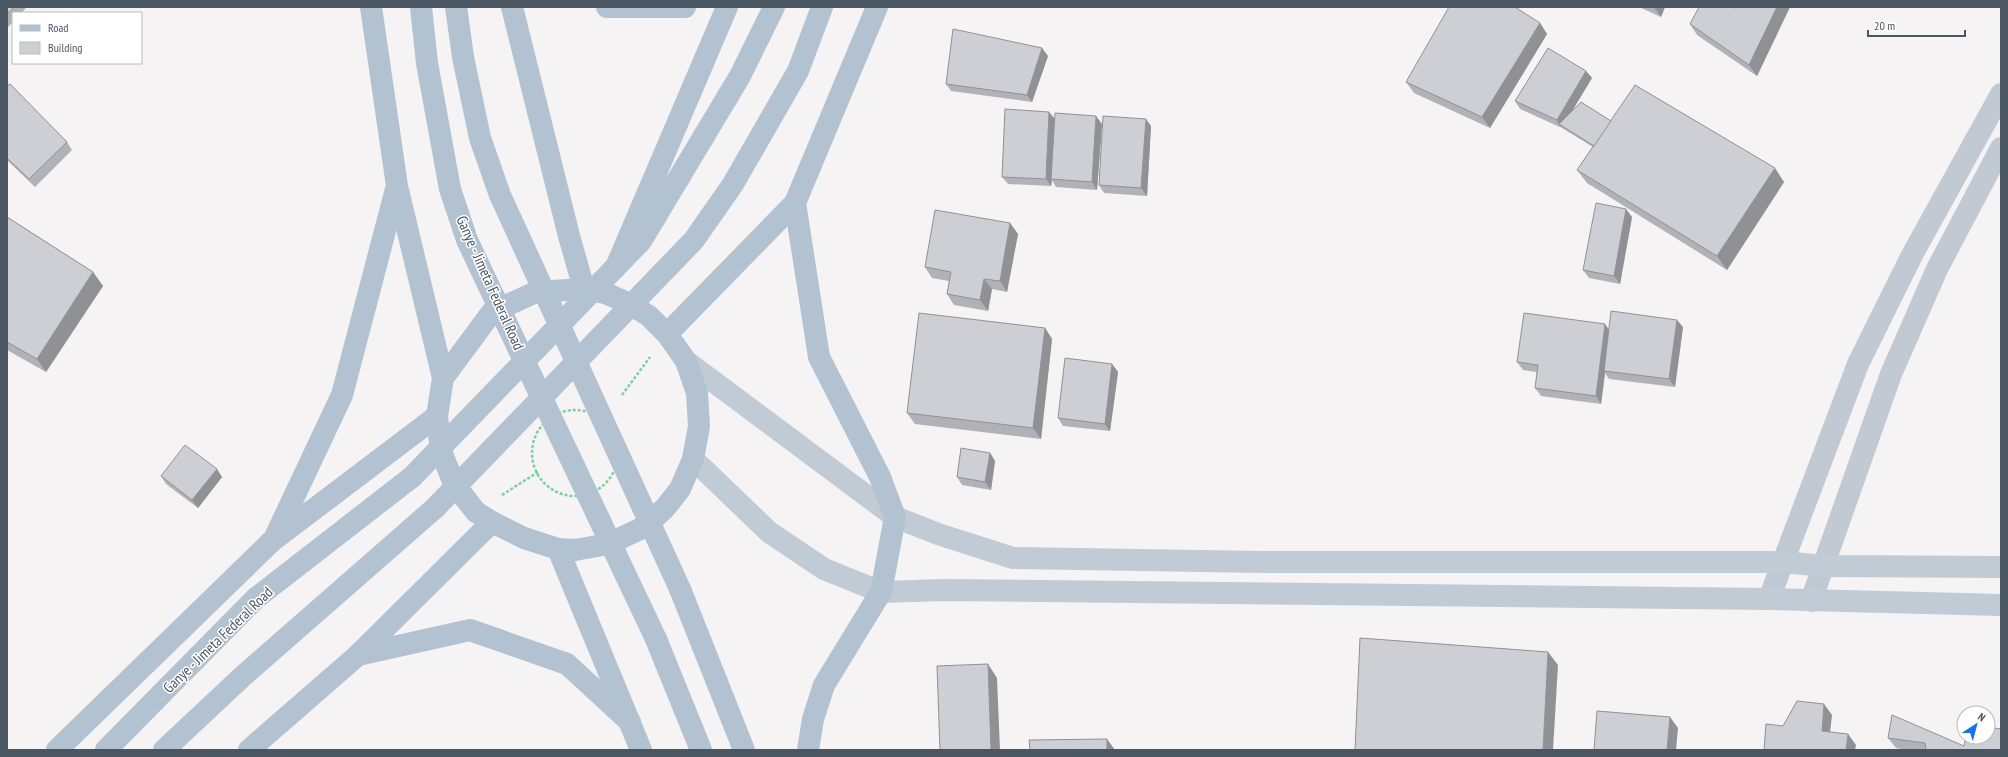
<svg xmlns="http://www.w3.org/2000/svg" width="2008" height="757" font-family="'PT Sans Narrow',sans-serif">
  <rect width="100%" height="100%" fill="#f5f3f3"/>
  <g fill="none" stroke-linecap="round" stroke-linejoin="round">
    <g stroke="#7ad0a6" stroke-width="2.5" stroke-dasharray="3 2" stroke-linecap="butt">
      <path d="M622,395L650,357"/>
      <circle cx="575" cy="453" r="43"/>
      <path d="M502,495L538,472"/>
    </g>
    <g stroke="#c1cad2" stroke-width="22">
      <path d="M1769,599L1858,364L1912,255L2001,94"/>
      <path d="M1811,601L1891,374L1937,269L2001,148"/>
    </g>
    <g stroke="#c1cbd6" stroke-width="22">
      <path d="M686,361L895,517L938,534L1013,558L1263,562H1782L1825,566L2001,567"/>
      <path d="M693,459L769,532L824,569L881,592L945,590L1769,599L2001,605"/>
    </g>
    <g stroke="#b3c2d1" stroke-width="22">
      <path d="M371,7L397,186L443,378L437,416L441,451L454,484L476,512L492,522L524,538L558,549L575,550L608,544L640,529L654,518L665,508L680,489L693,459L699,426L697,393L686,361L667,334L649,316L628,303L605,293L584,289L536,292L492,312L443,378"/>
      <path d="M512,7L569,236L584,289"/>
      <path d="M607,7H685"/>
      <path d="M795,203L819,357L880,477L895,517L881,592L824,685L813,719L808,750"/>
      <path d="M616,267L727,7"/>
      <path d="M667,334L795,203L877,7"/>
      <path d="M275,537L342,395L396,189"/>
      <path d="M558,549L641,750"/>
      <path d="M680,589L744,750"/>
      <path d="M656,639L701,750"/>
      <path d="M358,655L470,630L567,664L630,722"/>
      <path d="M57,750L272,541L437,416"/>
      <path d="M106,750L256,598L412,477"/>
      <path d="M164,750L243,676L435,508"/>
      <path d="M249,750L358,655L492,522"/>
    </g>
    <g stroke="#b3c2d1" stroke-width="22">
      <path d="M421,7L427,63L450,189L467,240L656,639"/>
      <path d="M456,7L463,57L480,138L500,195L680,589"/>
      <path d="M412,477L641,241L740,76L774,7"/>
      <path d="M435,508L694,240L733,184L798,71L822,7"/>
    </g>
  </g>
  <g fill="#b0b2b7">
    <path d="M7,7H27L21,13H13V22L7,28Z"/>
    <path d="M1639,7H1665L1661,17Z"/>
    <path d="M1736,7H1790L1757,76L1697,35L1690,24L1735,8Z"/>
    <path d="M1540,23L1547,34L1490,128L1414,93L1406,82Z"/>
    <path d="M1048,56L1032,102L951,91L946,84Z"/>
    <path d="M1586,71L1592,78L1572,111L1611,121L1784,182L1727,270L1587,183L1577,170L1593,147L1562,128L1520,109L1515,101Z"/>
    <path d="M7,86L67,142L72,150L35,187L7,160Z"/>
    <path d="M1055,119L1102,124L1097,190L1056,187L1052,180L1051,186L1008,184L1002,177Z"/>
    <path d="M1151,126L1147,196L1104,193L1099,185Z"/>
    <path d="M7,217L93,272L103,286L46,372L7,350Z"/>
    <path d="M1632,217L1620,284L1589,278L1583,270Z"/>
    <path d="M1010,223L1018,234L1007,292L992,289L988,311L954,305L947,294L949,281L932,278L925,267Z"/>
    <path d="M1683,327L1675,387L1609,379L1605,373L1601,404L1541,396L1535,388L1537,372L1523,370L1517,362L1609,330Z"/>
    <path d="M1045,328L1052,339L1041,439L915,424L907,413Z"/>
    <path d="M1112,364L1118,372L1110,431L1063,426L1058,418Z"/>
    <path d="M990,453L995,461L991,490L962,485L957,477Z"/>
    <path d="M161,476L222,477L198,508L166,484Z"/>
    <path d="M1888,738L1964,746L2001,750H1906L1896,748Z"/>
  </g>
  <g fill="#909195">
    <path d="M1654,7H1665L1661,17Z"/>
    <path d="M1777,7H1790L1757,76L1749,65Z"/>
    <path d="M1540,23L1547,34L1490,128L1482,117Z"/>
    <path d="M1042,48L1048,56L1032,102L1027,95Z"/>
    <path d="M1586,71L1592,78L1563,126L1559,124L1557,120Z"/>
    <path d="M1049,112L1055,119L1051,179L1052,180L1051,186L1046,179Z"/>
    <path d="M1096,116L1102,124L1097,190L1092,182Z"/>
    <path d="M1146,119L1151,126L1147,196L1141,188Z"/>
    <path d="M1775,168L1784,182L1727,270L1717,256Z"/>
    <path d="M1626,209L1632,217L1620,284L1614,276Z"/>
    <path d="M1010,223L1018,234L1007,292L1000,281Z"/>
    <path d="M93,272L103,286L46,372L37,359Z"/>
    <path d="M984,279L992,289L988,311L980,300Z"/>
    <path d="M1677,320L1683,327L1675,387L1669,379Z"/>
    <path d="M1605,324L1610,331L1604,371L1605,373L1601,404L1596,396Z"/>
    <path d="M1045,328L1052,339L1041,439L1033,428Z"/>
    <path d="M1112,364L1118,372L1110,431L1105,424Z"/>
    <path d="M990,453L995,461L991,490L985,482Z"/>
    <path d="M217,469L222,477L198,508L192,500Z"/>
    <path d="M1548,652L1558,665L1553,750H1543Z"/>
    <path d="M988,664L997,678L1000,750H991Z"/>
    <path d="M1824,704L1832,715L1829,742L1822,731Z"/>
    <path d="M1670,717L1678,728L1676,750H1667Z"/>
    <path d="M1848,734L1856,745L1855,750H1846Z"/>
    <path d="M1107,739L1115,750H1107Z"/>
  </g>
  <g fill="#cdcfd5" stroke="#909195">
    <path d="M7,7H14L7,14Z"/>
    <path d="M1449,7H1515L1540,23L1482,117L1406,82Z"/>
    <path d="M1699,7H1733L1735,8L1736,7H1777L1749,65L1690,24Z"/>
    <path d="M953,29L1042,48L1027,95L946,84Z"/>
    <path d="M1548,48L1586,71L1557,120L1515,101Z"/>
    <path d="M10,84L67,142L29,179L7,158V86Z"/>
    <path d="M1635,85L1775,168L1717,256L1577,170Z"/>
    <path d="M1581,102L1611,121L1594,146L1559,124Z"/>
    <path d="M1005,109L1049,112L1046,179L1002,177Z"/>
    <path d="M1055,113L1096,116L1092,182L1051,179Z"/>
    <path d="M1103,116L1146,119L1141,188L1099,185Z"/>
    <path d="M1596,203L1626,209L1614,276L1583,270Z"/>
    <path d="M935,210L1010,223L1000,281L984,279L980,300L947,294L951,272L925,267Z"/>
    <path d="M7,217L93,272L37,359L7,342Z"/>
    <path d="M1611,311L1677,320L1669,379L1604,371Z"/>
    <path d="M919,313L1045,328L1033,428L907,413Z"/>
    <path d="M1524,313L1605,324L1596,396L1535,388L1538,365L1517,362Z"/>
    <path d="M1065,358L1112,364L1105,424L1058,418Z"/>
    <path d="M185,445L217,469L192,500L161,476Z"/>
    <path d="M961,448L990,453L985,482L957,477Z"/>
    <path d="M1360,638L1548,652L1543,750H1355Z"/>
    <path d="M988,664L991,750H940L937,666Z"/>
    <path d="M1797,701L1824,704L1822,731L1848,734L1846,750H1764L1766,724L1783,726Z"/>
    <path d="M1597,711L1670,717L1667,750H1594Z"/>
    <path d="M1892,715L1964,746L1966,737H1988V727L2001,729V750H1926L1925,743L1888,738Z"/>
    <path d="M1107,739V750H1030L1029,740Z"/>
  </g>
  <g text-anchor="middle" stroke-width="3" stroke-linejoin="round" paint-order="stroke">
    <g font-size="15" fill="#4a5661" stroke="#fff">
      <text transform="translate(490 283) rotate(66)" y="5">Ganye - Jimeta Federal Road</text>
      <text transform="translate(218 640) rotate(-44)" y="5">Ganye - Jimeta Federal Road</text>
    </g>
  </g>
  <rect width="2008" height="757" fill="none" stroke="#4a5661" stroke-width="16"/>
  <rect x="12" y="12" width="130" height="52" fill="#ffffff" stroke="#b7bbc0"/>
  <rect x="20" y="25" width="20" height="6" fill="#b3c2d1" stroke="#b7bbc0"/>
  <text x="48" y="32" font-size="12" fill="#4a5661">Road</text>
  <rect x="20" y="42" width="20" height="12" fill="#cdcfd5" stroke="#b7bbc0"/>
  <text x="48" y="52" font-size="12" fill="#4a5661">Building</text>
  <g transform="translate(1976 725) rotate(36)"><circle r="19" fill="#ffffff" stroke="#b7bbc0"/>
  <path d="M0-3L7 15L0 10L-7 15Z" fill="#1a73e8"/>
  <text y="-6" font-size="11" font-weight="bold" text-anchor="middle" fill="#4a5661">N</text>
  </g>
  <path d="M1868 30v6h97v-6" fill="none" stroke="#4a5661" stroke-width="2"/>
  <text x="1874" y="30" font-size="12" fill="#4a5661" stroke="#ffffff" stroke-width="3" paint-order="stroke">20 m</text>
</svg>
